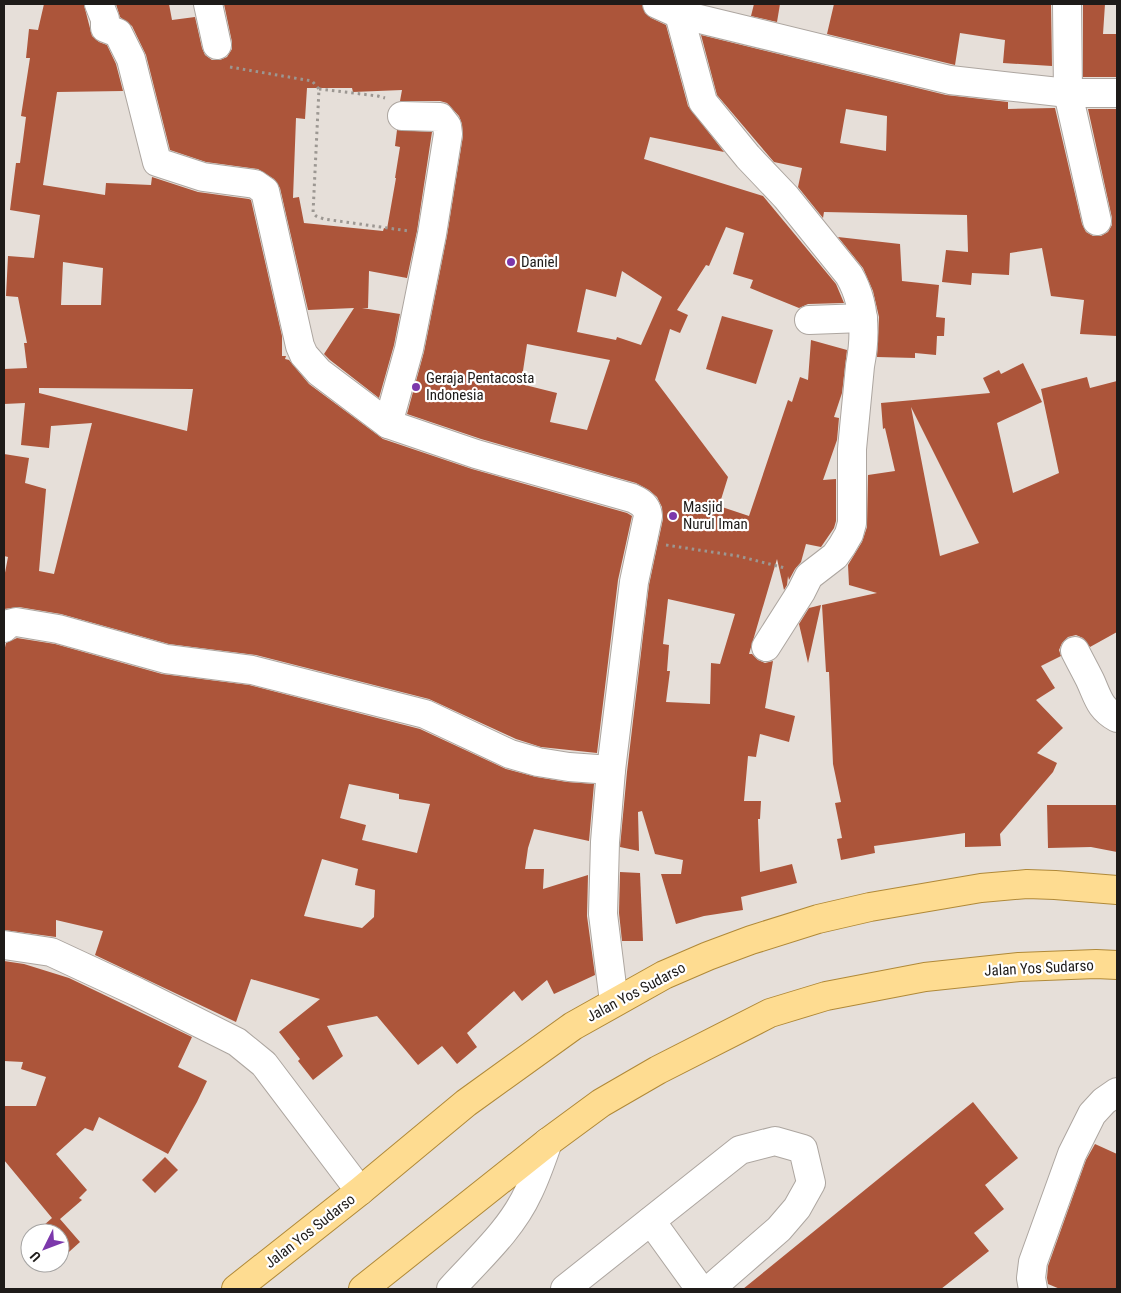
<svg xmlns="http://www.w3.org/2000/svg" width="1121" height="1293" font-family="'Roboto Condensed',sans-serif">
  <rect width="100%" height="100%" fill="#e6dfd9"/>
  <g fill="#ac553a" fill-rule="evenodd">
    <path d="M44,4L84,5L92,36L99,42L107,45L116,64L123,91L57,92L43,185L105,195L106,183L151,185L152,177L198,192L249,199L251,200L282,336V356H286L285,359L289,360L309,384L383,439L472,469L627,513L632,516L618,580L597,753L541,747L516,739L429,699L256,655L169,644L61,614L19,607L4,609V578L8,557L4,556V454L29,458L25,483L46,489L39,571L54,574L92,423L51,426L49,448L21,445L25,403L4,404V369L27,368L24,343H27L18,297L6,296L8,256L34,258L40,215L10,210L16,163H20L26,117L21,116L30,58H26L29,29L38,30ZM63,262L103,268L101,305H61ZM39,388L193,389L187,431L39,393Z"/>
    <path d="M116,4H169L172,20L195,17L202,48L205,55L212,60H220L227,57L232,49V42L224,4H642L645,13L651,18L666,25L688,106L724,152L650,137L644,159L763,196L836,284L844,303L808,304L799,308L750,288L753,280L733,274L744,233L726,227L709,266L706,265L677,310L688,315L680,333L670,329L655,380L728,477L719,506L749,516L788,400L792,402L800,377L808,380L811,340L847,350L842,393L834,417L839,418L837,440L823,480L836,479V521L834,528L821,547L806,544L801,562L795,569L789,580L788,576L787,585L784,590L777,559L749,654H752L758,660L765,663L773,661L765,708L795,716L789,742L760,734L756,757L748,756L744,801H761L760,819H758L760,872L792,864L797,883L741,897L743,910L704,916L676,924L661,874H681L683,860L655,854L642,811L638,812L639,851L620,847L627,772L649,585L663,519L662,507L657,497L649,490L636,483L481,439L407,414L424,352L447,236L463,136L462,124L459,116L447,103L440,101H400L402,90L353,92L352,88H307L305,119L296,118L293,198L299,197L304,223L383,231L384,228L387,229L396,178H395L400,147L395,146L397,130L432,132L417,231L407,278L369,271L368,308H362L400,314L394,345L379,398L330,360L324,354L354,308L308,310L280,188L274,179L258,169L206,162L170,150L146,55L132,26L120,17ZM622,271L662,297L641,345L617,337L616,340L577,332L586,289L616,297ZM527,344L610,360L587,430L550,422L557,393L521,384ZM668,599L735,614L720,664L711,663L710,704L666,702L670,671H667L669,645L663,644Z"/>
    <path d="M754,4H780L777,22L751,16Z"/>
    <path d="M834,4H1051L1052,66L1003,63L1005,40L960,33L955,65L827,34Z"/>
    <path d="M1083,4H1105L1103,34H1117V77H1083Z"/>
    <path d="M701,35L946,95L1008,102V109L1055,108L1082,224L1086,232L1093,236H1101L1108,232L1112,225V218L1088,109H1117V336L1080,334L1084,300L1051,296L1042,248L1010,253L1009,275L972,273L971,285L942,282L946,250L968,252L967,215L824,212L823,218L798,187L802,168L774,162L717,95ZM846,109L887,116L886,151L840,143Z"/>
    <path d="M838,237L900,244L902,281L939,285L936,317L945,318L944,336H937L936,355L915,353V358L877,357L879,317L873,291L863,268Z"/>
    <path d="M722,316L773,330L756,384L706,369Z"/>
    <path d="M1023,363L1042,402L997,423L1013,493L1059,473L1041,389L1087,377L1090,388L1117,381V632L1090,647L1083,638L1076,635L1068,637L1062,643L1059,650L1061,656L1041,666L1055,688L1036,700L1063,728L1037,753L1057,763L1053,772L1000,834L1001,846L965,847V833L874,846L875,853L841,860L837,839L842,838L835,803L841,802L833,764L829,672H826L822,605L877,593L849,585L848,565L862,542L867,527L868,475L895,471L885,428L883,429L881,403L990,393L983,378L999,370L1001,374ZM911,407L979,543L940,556Z"/>
    <path d="M821,605L808,663L799,624L809,608Z"/>
    <path d="M17,638L55,644L162,674L249,685L420,729L506,769L536,777L567,782L594,784L589,841L534,829L528,848L525,869H544L543,889L588,875L587,916L595,975L554,994L547,980L522,1001L514,991L467,1033L477,1047L457,1064L442,1046L418,1065L377,1016L327,1026L343,1056L313,1080L298,1061L300,1059L279,1032L320,999L251,979L236,1022L95,955L103,931L56,920V937L4,930V652L6,643ZM349,784L399,794V799L430,804L417,853L362,840L366,825L340,818ZM322,859L358,869L355,885L375,890L374,917L362,928L304,916Z"/>
    <path d="M1047,805H1117V852L1091,847L1048,848Z"/>
    <path d="M620,872L640,873L643,941H622L619,913Z"/>
    <path d="M4,961L24,964L69,978L192,1037L178,1067L207,1081L197,1102L168,1154L99,1117L93,1131L85,1128L56,1154L87,1190L79,1198L82,1200L60,1219L80,1242L60,1260V1233H35L52,1218L4,1160V1106H36L46,1077L21,1069L23,1062L4,1061Z"/>
    <path d="M973,1102L1018,1158L985,1185L1004,1209L974,1233L989,1251L941,1289H743Z"/>
    <path d="M1095,1144L1117,1154V1289H1060L1048,1284L1047,1278L1048,1266L1086,1160Z"/>
    <path d="M165,1157L178,1170L155,1193L142,1180Z"/>
  </g>
  <g fill="none" stroke-linecap="round" stroke-linejoin="round">
    <defs>
      <g id="minor">
        <path d="M99,4L105,19V28L118,33L131,59L157,162L203,177L255,184L265,191L300,346L304,355L319,372L388,424L476,454L632,498C641,502 647,506 648,516L634,582L611,770L605,842L603,914L614,1002"/>
        <path d="M208,4L217,45"/>
        <path d="M657,4L679,14L950,80L1068,93H1117"/>
        <path d="M1067,4L1068,93L1097,221"/>
        <path d="M679,14L703,102L748,157L786,197L849,275C865,302 866,335 860,366L852,449V523L849,534L842,546L835,556L809,576L801,592L766,647"/>
        <path d="M809,320L863,318"/>
        <path d="M388,424L409,349L432,234L448,134L447,126L440,117L402,116"/>
        <path d="M4,628L8,624L16,622L58,629L166,659L252,670L425,714L510,754L538,762L569,767L611,770"/>
        <path d="M1075,651C1080,661 1085,670 1090,680C1098,697 1099,708 1117,718"/>
        <path d="M4,945L51,952L137,992L237,1042L264,1064L360,1191"/>
        <path d="M651,1221L700,1289"/>
        <path d="M451,1289C478,1259 511,1230 528,1193C536,1177 542,1159 548,1142"/>
        <path d="M565,1289L740,1150L775,1141L803,1149L811,1183L797,1208L779,1229L710,1289"/>
        <path d="M1033,1289L1031,1278L1033,1262L1072,1154L1092,1114L1104,1101L1117,1092"/>
      </g>
      <g id="major">
        <path d="M236,1289L360,1191L466,1103L573,1026L664,975L708,956L751,940L818,919L870,907L981,888L1027,884L1055,885L1117,890"/>
        <path d="M363,1289L548,1142L601,1103L658,1070L770,1013L826,996L925,977L1019,967L1096,964L1117,965"/>
      </g>
    </defs>
    <use href="#minor" stroke="#ada6a0" stroke-width="30"/>
    <use href="#major" stroke="#b08938" stroke-width="30"/>
    <g stroke="#9c9792" stroke-width="3" stroke-dasharray="2.5 4" stroke-linecap="butt">
      <path d="M230,67L312,81L319,89L313,213L316,216L324,219L409,231"/>
      <path d="M319,89L378,96L385,98"/>
      <path d="M666,545L738,556L785,568"/>
    </g>
    <use href="#minor" stroke="#fff" stroke-width="28"/>
    <use href="#major" stroke="#fedc91" stroke-width="28"/>
  </g>
  <g fill="#7c38ab" stroke="#fff" stroke-width="2">
    <circle cx="511" cy="262" r="5"/>
    <circle cx="416" cy="387" r="5"/>
    <circle cx="673" cy="516" r="5"/>
  </g>
  <g text-anchor="middle" stroke-width="4.5" stroke-linejoin="round" paint-order="stroke">
    <g font-size="15" fill="#1e1b19" stroke="#fff" text-anchor="start">
      <text x="521" y="267">Daniel</text>
      <text x="426" y="383">Geraja Pentacosta<tspan x="426" dy="17">Indonesia</tspan></text>
      <text x="683" y="512">Masjid<tspan x="683" dy="17">Nurul Iman</tspan></text>
    </g>
    <g font-size="15" fill="#1e1b19" stroke="#fff">
      <text transform="translate(1039 968) rotate(-3)" y="5">Jalan Yos Sudarso</text>
      <text transform="translate(636 992) rotate(-28)" y="5">Jalan Yos Sudarso</text>
      <text transform="translate(310 1231) rotate(-38)" y="5">Jalan Yos Sudarso</text>
    </g>
  </g>
  <rect width="1121" height="1293" fill="none" stroke="#1e1b19" stroke-width="10"/>
  <g transform="translate(45 1248) rotate(228)"><circle r="24" fill="#ffffff" stroke="#a5a4a3"/>
  <path d="M0-4L9 19L0 12L-9 19Z" fill="#7c38ab"/>
  <text y="-8" font-size="14" font-weight="bold" text-anchor="middle" fill="#1e1b19">U</text>
  </g>
</svg>
